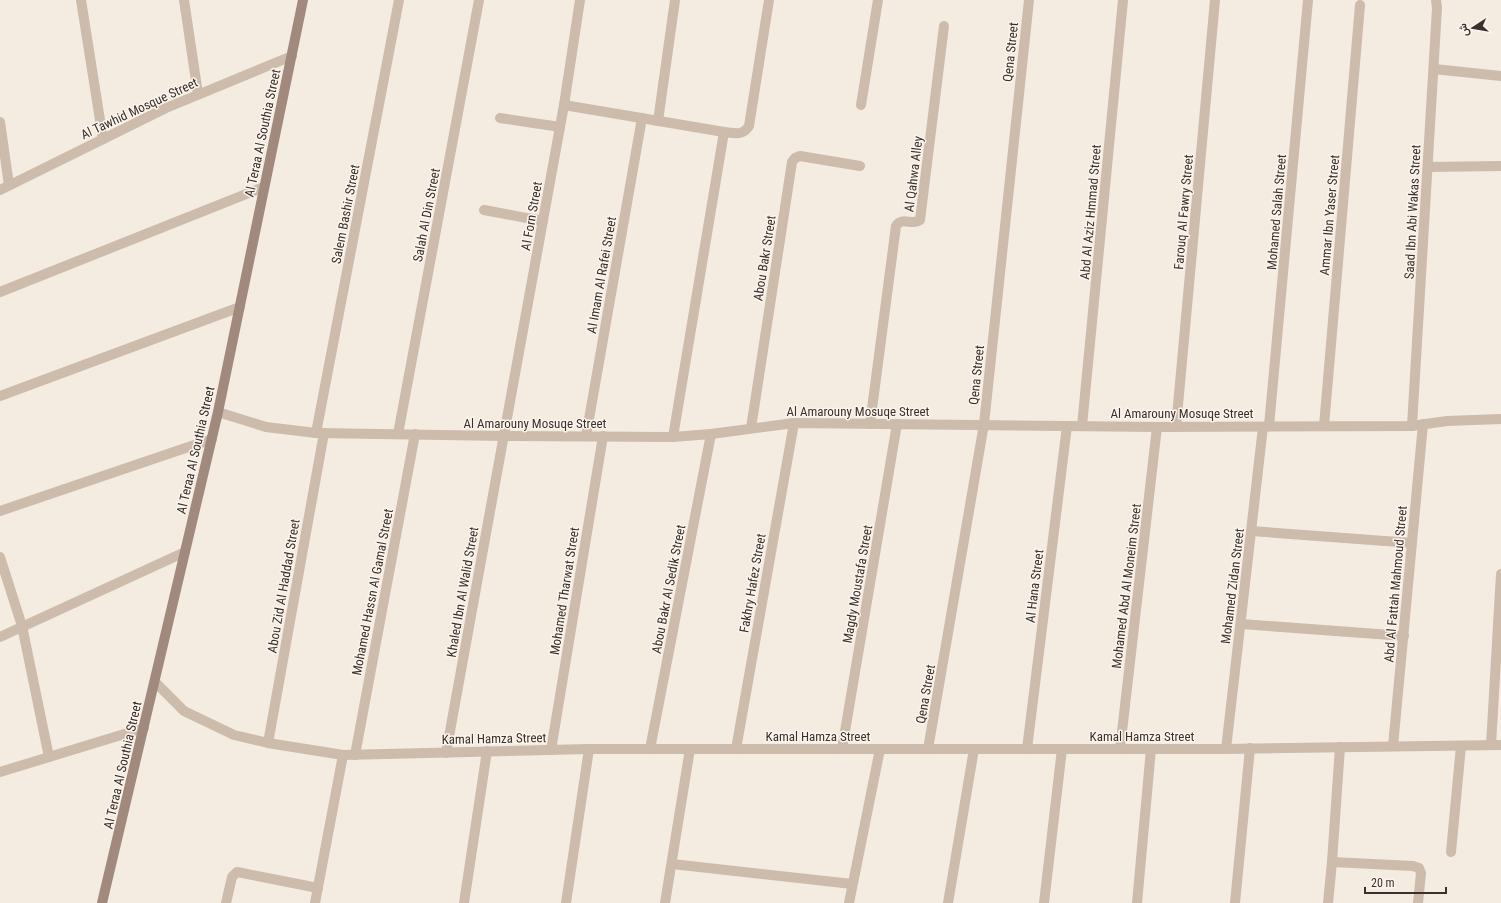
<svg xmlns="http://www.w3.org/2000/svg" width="1501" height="903" font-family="'Roboto Condensed',Vazirmatn,sans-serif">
  <rect width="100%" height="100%" fill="#f4ebe1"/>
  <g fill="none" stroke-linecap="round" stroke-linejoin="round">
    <g stroke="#cdbbac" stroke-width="10">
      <path d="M81,0L103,139"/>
      <path d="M184,0L198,94"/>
      <path d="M1434,69L1501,76"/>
      <path d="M564,105L724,132C734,133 743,136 749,126L769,0"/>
      <path d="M861,105L878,0"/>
      <path d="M500,118L560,127"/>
      <path d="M658,121L675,0"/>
      <path d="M0,122L9,185"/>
      <path d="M1428,167L1501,166"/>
      <path d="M0,190L166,108L292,56"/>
      <path d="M484,210L543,221"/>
      <path d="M0,292L264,187"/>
      <path d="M0,396L240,307"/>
      <path d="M218,412L266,427L316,433L504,436L673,437L711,434L794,423L1157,427L1412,426L1447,421L1501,419"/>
      <path d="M870,424L896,226C902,216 912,226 920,220L944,26"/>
      <path d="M1082,426L1123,0"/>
      <path d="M1269,426L1308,0"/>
      <path d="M1324,426L1360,5"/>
      <path d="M1412,426L1437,8L1436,0"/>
      <path d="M1176,427L1215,0"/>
      <path d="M751,428L792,162L795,158L800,156L860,166"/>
      <path d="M316,433L399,0"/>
      <path d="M398,434L479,0"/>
      <path d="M586,436L642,118"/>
      <path d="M673,437L724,132"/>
      <path d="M0,511L212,439"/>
      <path d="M1251,531L1412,543"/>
      <path d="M0,557L22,626L49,757"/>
      <path d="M1241,624L1404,636"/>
      <path d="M0,637L185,552"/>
      <path d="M155,682L184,711L234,735L268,743L343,755L589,749H1226L1501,745"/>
      <path d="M268,743L324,433"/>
      <path d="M1491,745L1501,574"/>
      <path d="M1393,746L1423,424"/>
      <path d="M650,749L711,434"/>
      <path d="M736,749L794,423"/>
      <path d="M842,749L897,424"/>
      <path d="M928,749L984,424L1029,0"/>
      <path d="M1027,749L1067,426"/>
      <path d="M1120,749L1157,427"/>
      <path d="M1226,749L1263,427"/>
      <path d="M551,750L603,436"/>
      <path d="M446,753L564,105L580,0"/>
      <path d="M355,755L415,434"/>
      <path d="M0,772L144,728"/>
      <path d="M1451,852L1461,746"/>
      <path d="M1332,862L1413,866L1419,868L1421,873L1418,903"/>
      <path d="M672,864L852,884"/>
      <path d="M226,903L232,877L237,872L318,888"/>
      <path d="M315,903L343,755"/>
      <path d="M464,903L487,751"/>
      <path d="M566,903L589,749"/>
      <path d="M665,903L690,749"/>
      <path d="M849,903L880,749"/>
      <path d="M948,903L974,749"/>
      <path d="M1044,903L1062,749"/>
      <path d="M1137,903L1151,749"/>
      <path d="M1235,903L1250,748"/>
      <path d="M1328,903L1332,862L1340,747"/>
    </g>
    <path stroke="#a18a7d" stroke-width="10" d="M102,903L218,412L303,0"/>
  </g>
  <g text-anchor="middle" stroke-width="3" stroke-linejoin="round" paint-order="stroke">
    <g font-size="13" fill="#3b302b" stroke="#fbf5ee">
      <text transform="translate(1010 52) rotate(-84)" y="5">Qena Street</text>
      <text transform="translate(139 108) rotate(-25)" y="5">Al Tawhid Mosque Street</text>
      <text transform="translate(262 133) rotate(-78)" y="5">Al Teraa Al Southia Street</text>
      <text transform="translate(913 174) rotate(-83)" y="5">Al Qahwa Alley</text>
      <text transform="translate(1090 212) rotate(-85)" y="5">Abd Al Aziz Hmmad Street</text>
      <text transform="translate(1183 212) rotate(-85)" y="5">Farouq Al Fawry Street</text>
      <text transform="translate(1276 212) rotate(-85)" y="5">Mohamed Salah Street</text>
      <text transform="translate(1412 212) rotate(-87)" y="5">Saad Ibn Abi Wakas Street</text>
      <text transform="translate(345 214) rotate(-79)" y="5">Salem Bashir Street</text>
      <text transform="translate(426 215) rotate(-79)" y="5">Salah Al Din Street</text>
      <text transform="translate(1329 215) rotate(-85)" y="5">Ammar Ibn Yaser Street</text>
      <text transform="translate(531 216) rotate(-80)" y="5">Al Forn Street</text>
      <text transform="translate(764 258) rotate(-81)" y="5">Abou Bakr Street</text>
      <text transform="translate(601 275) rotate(-80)" y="5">Al Imam Al Rafei Street</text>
      <text transform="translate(976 375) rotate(-84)" y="5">Qena Street</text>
      <text x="858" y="416">Al Amarouny Mosuqe Street</text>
      <text x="1182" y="418">Al Amarouny Mosuqe Street</text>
      <text x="535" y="428">Al Amarouny Mosuqe Street</text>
      <text transform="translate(195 450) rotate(-77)" y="5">Al Teraa Al Southia Street</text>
      <text transform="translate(752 583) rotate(-80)" y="5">Fakhry Hafez Street</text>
      <text transform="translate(857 584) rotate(-80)" y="5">Magdy Moustafa Street</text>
      <text transform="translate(1395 584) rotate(-85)" y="5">Abd Al Fattah Mahmoud Street</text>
      <text transform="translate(283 586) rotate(-80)" y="5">Abou Zid Al Haddad Street</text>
      <text transform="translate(1034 586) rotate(-83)" y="5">Al Hana Street</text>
      <text transform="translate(1126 586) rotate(-83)" y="5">Mohamed Abd Al Moneim Street</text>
      <text transform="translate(1232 586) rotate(-83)" y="5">Mohamed Zidan Street</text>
      <text transform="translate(668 589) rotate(-79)" y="5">Abou Bakr Al Sedik Street</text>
      <text transform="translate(564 591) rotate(-81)" y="5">Mohamed Tharwat Street</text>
      <text transform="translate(372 592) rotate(-79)" y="5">Mohamed Hassn Al Gamal Street</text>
      <text transform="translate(462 592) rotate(-80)" y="5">Khaled Ibn Al Walid Street</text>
      <text transform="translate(925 694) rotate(-80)" y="5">Qena Street</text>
      <text x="818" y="741">Kamal Hamza Street</text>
      <text x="1142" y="741">Kamal Hamza Street</text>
      <text transform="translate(494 738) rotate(-1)" y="5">Kamal Hamza Street</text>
      <text transform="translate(122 765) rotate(-77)" y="5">Al Teraa Al Southia Street</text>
    </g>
  </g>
  <g transform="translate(1473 28) rotate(258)" stroke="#fbf5ee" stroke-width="3" paint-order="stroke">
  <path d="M0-3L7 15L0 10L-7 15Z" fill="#3b302b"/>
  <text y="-6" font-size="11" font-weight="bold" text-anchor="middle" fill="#3b302b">ش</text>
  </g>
  <path d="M1365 887v6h81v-6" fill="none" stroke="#3b302b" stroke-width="2"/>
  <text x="1371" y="887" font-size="12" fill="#3b302b" stroke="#fbf5ee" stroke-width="3" paint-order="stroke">20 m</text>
</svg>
